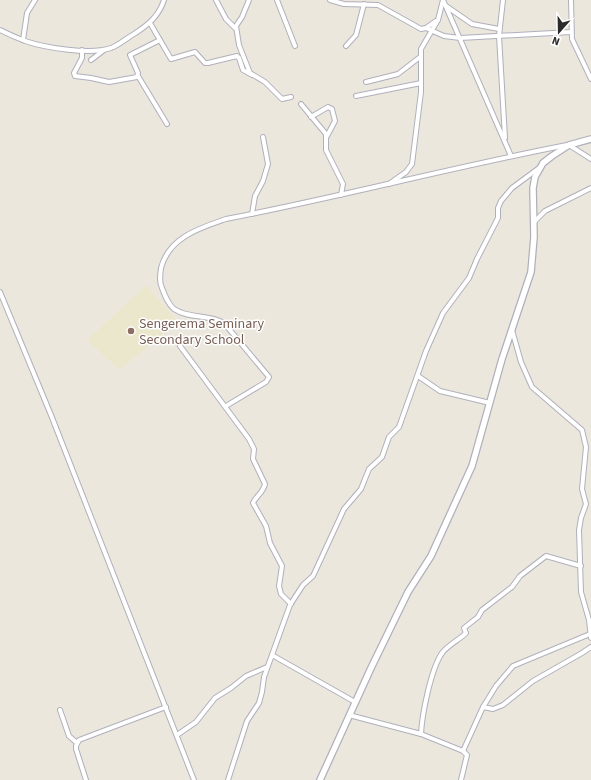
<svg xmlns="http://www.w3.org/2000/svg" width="591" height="780" font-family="'Source Sans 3',sans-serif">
  <rect width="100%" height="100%" fill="#ebe7dd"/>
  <path fill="#ebe7cd" d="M146,285L178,322L119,370L87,340Z"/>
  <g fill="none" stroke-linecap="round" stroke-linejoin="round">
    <defs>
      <g id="street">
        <path d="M216,0L226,19L235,28"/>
        <path d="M249,0L242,17L236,26L239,45L250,73L265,82L282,99L291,97"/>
        <path d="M277,0L295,46"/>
        <path d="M330,0L344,4L378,5L421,29L426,28L436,21"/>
        <path d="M443,0L511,156"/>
        <path d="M503,0L499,36L505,138"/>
        <path d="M571,0L572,39L591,79"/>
        <path d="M446,6L472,24L499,29"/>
        <path d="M150,23L171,59L195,52L205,63H208L237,56L239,58L243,70L252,75"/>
        <path d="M426,28L444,36L460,38L571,32"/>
        <path d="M0,30C8,34 17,38 25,41C46,48 90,55 111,48C119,45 127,38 134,34C148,25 159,16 164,0"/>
        <path d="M23,40L27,13L35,0"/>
        <path d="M346,46L356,35L364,4"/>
        <path d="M82,50V58L74,73L75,76L91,78L109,82L137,77L138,73L130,55L160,40"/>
        <path d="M91,60L104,50"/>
        <path d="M138,76L167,124"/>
        <path d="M366,82L398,74L420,57"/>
        <path d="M356,96L421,83"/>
        <path d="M301,104L326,134V150L343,184L341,195"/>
        <path d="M311,117L328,107L332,109L335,121L327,136"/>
        <path d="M569,145L591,159"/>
        <path d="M389,184L406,172L412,164L421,92V49L438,20L443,0"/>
        <path d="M252,214L255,196L263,181L268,164L263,137"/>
        <path d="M534,222L545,211L591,188"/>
        <path d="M0,292L51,415L194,780"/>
        <path d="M512,330L521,362L532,387L582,430L586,447L582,489L586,504L581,518L579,530L581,592L589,620L591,638"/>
        <path d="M180,346L249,439L254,449L253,459L265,484C263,493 256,496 253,503L266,526L270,543L282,566L279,586L281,594L291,604"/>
        <path d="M418,376L440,391L490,403"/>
        <path d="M226,406L266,382L269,377L224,323C209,314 189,319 174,309C168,304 165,296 162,288C159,282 160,275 161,268C169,237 200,228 226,219C340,197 453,167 567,145"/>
        <path d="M272,655L355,702"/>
        <path d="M483,707L493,709L503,705L533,681L582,653L591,647"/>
        <path d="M60,710L69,736L77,743"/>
        <path d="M349,715L421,734L463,751L467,755L461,780"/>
        <path d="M421,734C422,714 431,669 442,653C448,645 459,640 466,633L464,628L478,617L482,610L512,587L520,576L546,556L581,566"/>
        <path d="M177,735L196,722L215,698L231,688L246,676L267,667"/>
        <path d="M463,751L483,707L496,686L513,666L590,634"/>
        <path d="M86,780L76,749V746L79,740L166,707"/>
        <path d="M228,780L247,721L259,703L262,692L264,677L290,605L303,585L313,576L344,509L361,489L369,469L382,457L389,437L399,427L426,351L443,313L469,278L477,259L498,218V208L501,201L512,188L539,168"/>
      </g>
      <path id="secondary" d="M320,780L371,668L408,592L431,556L472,466L502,359L531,272L534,237L533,188L535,177L543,163L552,156L569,145L591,139"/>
    </defs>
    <use href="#street" stroke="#b0b0bd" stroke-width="6"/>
    <use href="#secondary" stroke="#b0b0bd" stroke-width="8"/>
    <use href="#street" stroke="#fff" stroke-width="4"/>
    <use href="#secondary" stroke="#fff" stroke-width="5.5"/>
  </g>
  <circle fill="#8d6e63" stroke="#fff" stroke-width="1.5" cx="131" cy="331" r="4"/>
  <g text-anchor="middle" stroke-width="3" stroke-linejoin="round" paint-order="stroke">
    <g font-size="14" fill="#785e54" stroke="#fff" text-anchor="start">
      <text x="139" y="328">Sengerema Seminary<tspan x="139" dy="16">Secondary School</tspan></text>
    </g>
  </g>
  <g transform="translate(559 32) rotate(200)" stroke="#ffffff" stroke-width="3" paint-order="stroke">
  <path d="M0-3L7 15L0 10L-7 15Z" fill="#2a2a2a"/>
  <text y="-6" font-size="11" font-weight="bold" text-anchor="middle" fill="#2a2a2a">N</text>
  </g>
</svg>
